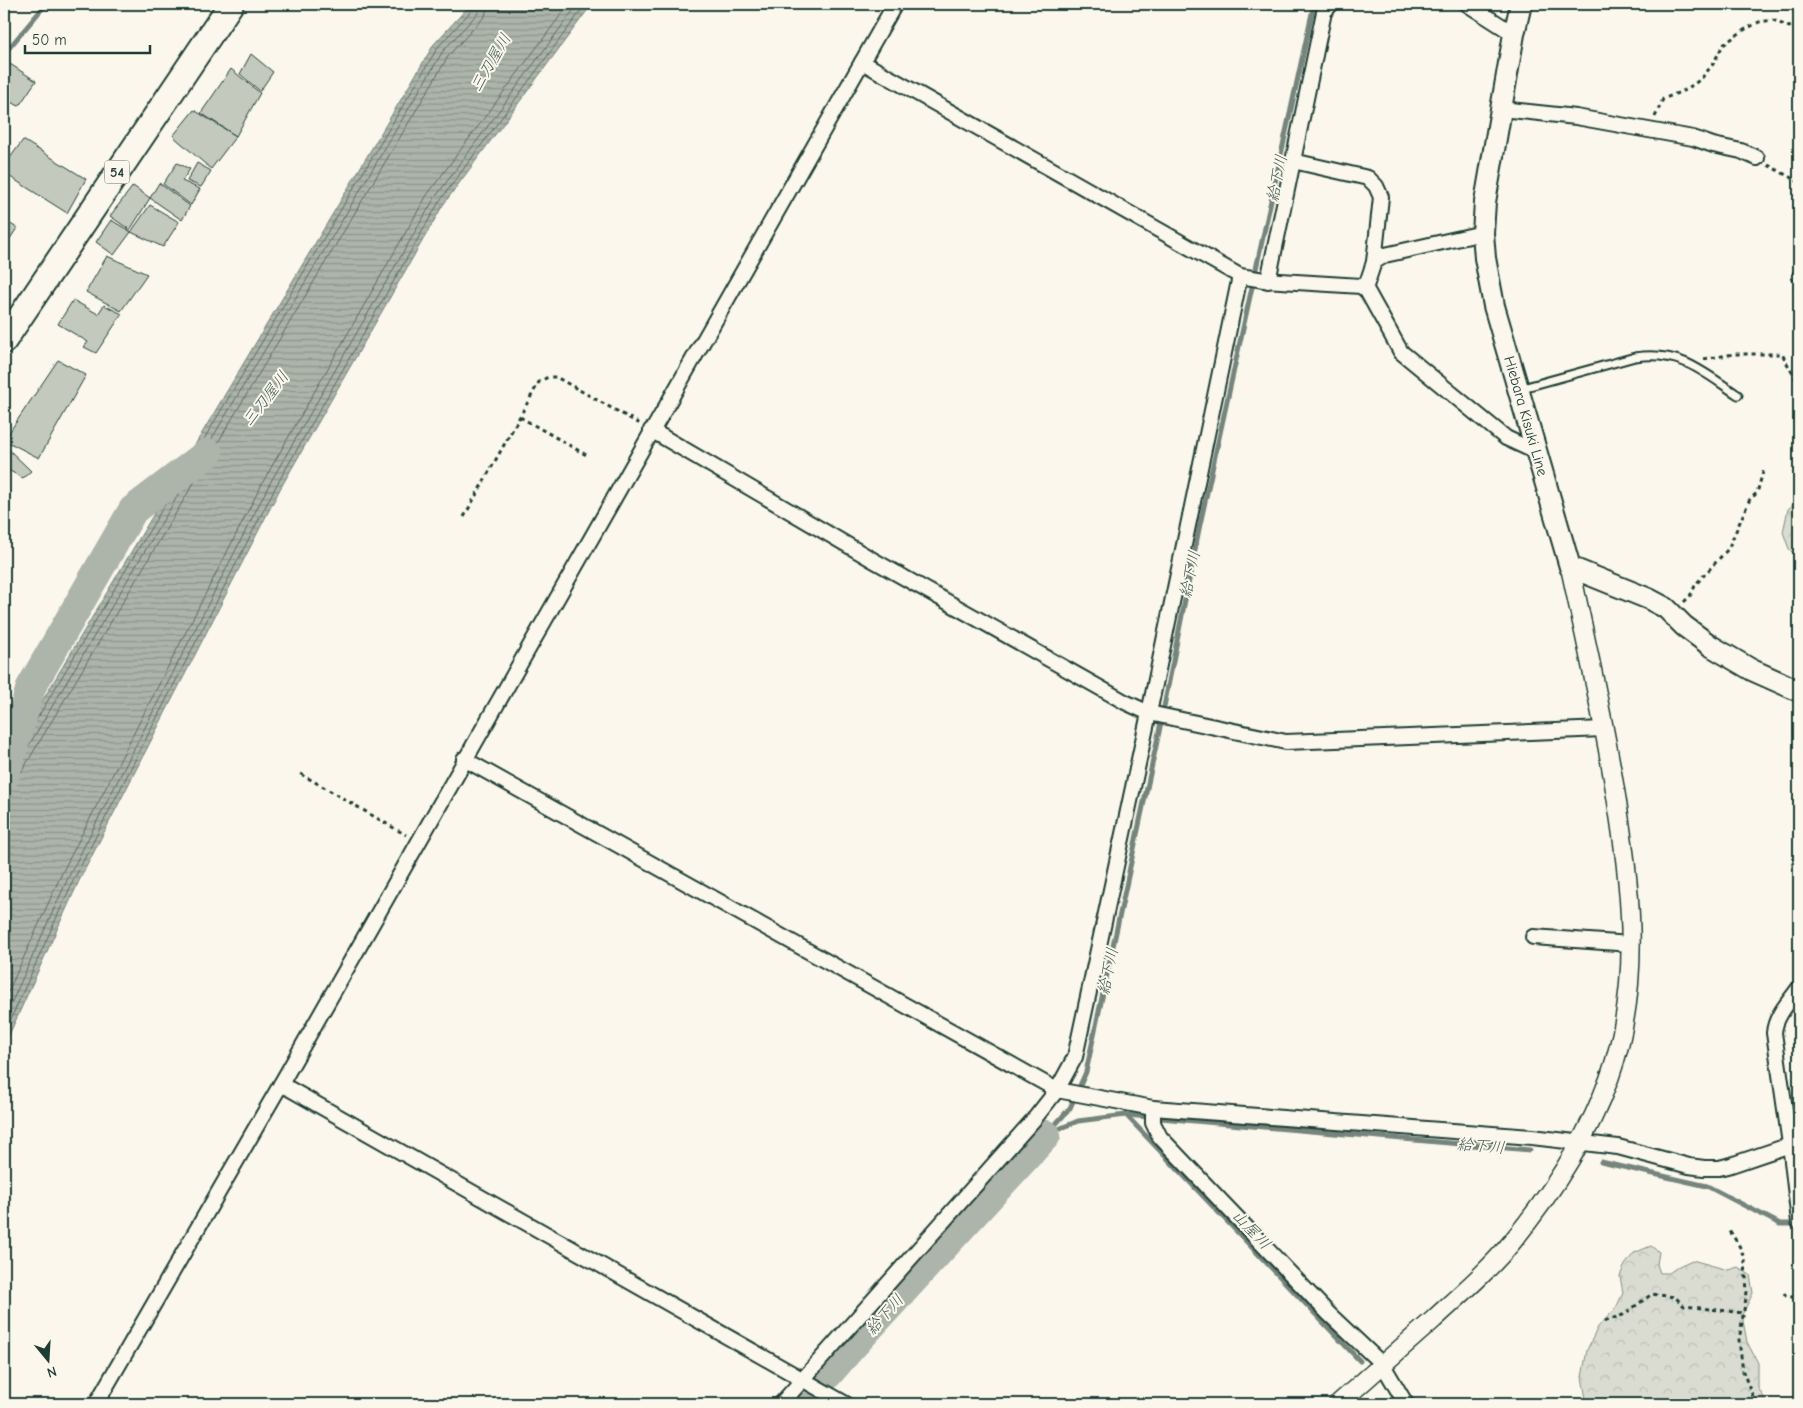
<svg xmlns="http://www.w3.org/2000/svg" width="1803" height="1408" font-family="'Comic Neue','Klee One',sans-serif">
  <defs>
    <pattern id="forest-crowns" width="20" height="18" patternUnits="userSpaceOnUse" patternTransform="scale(1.25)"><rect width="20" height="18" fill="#dbdcd1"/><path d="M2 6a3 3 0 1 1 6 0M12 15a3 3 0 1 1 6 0" fill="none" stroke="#bcbeb4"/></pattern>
    <pattern id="water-rules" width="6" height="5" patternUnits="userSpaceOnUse" patternTransform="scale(1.25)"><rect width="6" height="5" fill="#adb4aa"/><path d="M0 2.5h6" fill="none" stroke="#8c948b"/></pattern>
  </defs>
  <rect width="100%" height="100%" fill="#fbf7ec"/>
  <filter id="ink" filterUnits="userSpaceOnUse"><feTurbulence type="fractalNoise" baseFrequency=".02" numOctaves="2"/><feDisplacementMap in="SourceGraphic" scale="10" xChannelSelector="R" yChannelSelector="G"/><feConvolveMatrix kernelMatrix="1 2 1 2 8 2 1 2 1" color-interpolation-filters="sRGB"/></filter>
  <g filter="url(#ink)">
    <g fill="url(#forest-crowns)" stroke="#7d8c82">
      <path d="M1799,40V67L1794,63L1796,45Z"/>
      <path d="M1799,500V559L1789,549L1783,532L1788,509Z"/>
      <path d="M1651,1246L1659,1252L1657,1264L1660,1273H1669L1679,1266L1692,1260L1728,1270L1738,1267L1750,1275L1753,1293L1742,1315L1747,1342L1758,1363V1388L1768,1404H1587L1582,1377L1587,1350L1598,1327L1616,1308L1623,1293L1620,1276L1625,1265L1634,1253Z"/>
    </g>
    <path fill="url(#water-rules)" stroke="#74847b" d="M471,4H592L443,205L280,489L79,881L4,1046V765L434,44Z"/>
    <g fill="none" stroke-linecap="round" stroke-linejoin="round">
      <g stroke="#586d63" stroke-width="1">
        <path d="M4,767L10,764L438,47L473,9L474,4"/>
        <path d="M4,773L11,772L16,767L443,51L478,13L481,4"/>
        <path d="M4,781L15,778L22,771L449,55L485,16L488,4"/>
        <path d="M4,1001L62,873L264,480L427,195L569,4"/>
        <path d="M4,1019L69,876L270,483L434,199L578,4"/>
        <path d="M4,1034L74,879L276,486L439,202L586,4"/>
      </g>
      <g stroke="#74847b" stroke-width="5">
        <path d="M4,54L46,4"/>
        <path d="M1126,1115L1360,1361"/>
        <path d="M1049,1133L1078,1121L1126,1115L1530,1150"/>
        <path d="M1046,1135L1070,1108L1086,1072L1159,732L1199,529L1314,4"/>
        <path d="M1601,1162L1707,1186L1780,1224H1799"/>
        <path d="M809,1396L818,1404"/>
      </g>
      <g stroke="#adb4aa" stroke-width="30">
        <path d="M4,777L31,687L133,510L208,453"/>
        <path d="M802,1404L854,1344L1046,1135"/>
      </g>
    </g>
    <g fill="#c4c9be" stroke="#1f3d34">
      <path d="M251,54L273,72L260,91L240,74Z"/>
      <path d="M7,62L36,81L19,106L4,99V66Z"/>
      <path d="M231,69L260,93L236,136L201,113Z"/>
      <path d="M194,110L236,136L211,169L173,136Z"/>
      <path d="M23,140L86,179L67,213L4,173V166Z"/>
      <path d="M177,163L190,169L182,181L200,189L191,205L163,184Z"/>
      <path d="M197,163L211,171L201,187L187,181Z"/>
      <path d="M159,183L190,206L182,220L150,198Z"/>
      <path d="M133,186L150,198L130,230L110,216Z"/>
      <path d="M150,205L179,222L163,247L131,232Z"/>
      <path d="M4,220L17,228L4,248Z"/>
      <path d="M111,220L131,232L114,255L96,242Z"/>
      <path d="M107,256L147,274L121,311L86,292Z"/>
      <path d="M73,300L98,314L104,305L122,314L96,353L84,347L88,342L58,324Z"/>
      <path d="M58,360L86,375L39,458L4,440Z"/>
      <path d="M4,445L31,471L23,478L8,470L4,473Z"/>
    </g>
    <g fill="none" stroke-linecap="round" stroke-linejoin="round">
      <defs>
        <path id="service" d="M1519,389L1635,357C1681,350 1703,372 1738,395"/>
        <g id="minor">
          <path d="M1467,4L1514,34"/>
          <path d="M862,62L1240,276L1264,280L1361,286L1367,291L1401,352L1506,438L1536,452"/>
          <path d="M1501,109L1576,117L1693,138L1713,145L1741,151L1757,158"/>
          <path d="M1293,161L1368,178L1376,186L1381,197L1374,262"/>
          <path d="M1268,281L1324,12L1331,4"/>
          <path d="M1365,289L1374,262L1385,255L1483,233"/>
          <path d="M651,430L873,560L1125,702L1149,713L1286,742L1604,729"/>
          <path d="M464,759L1057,1090L1153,1108L1532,1137L1618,1147L1689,1166L1704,1168H1719L1731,1165L1799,1142"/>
          <path d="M1533,937L1631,944"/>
          <path d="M1799,988C1789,1002 1775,1016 1774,1033L1790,1144L1799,1222"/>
          <path d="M281,1084L846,1404"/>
          <path d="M1153,1108V1123L1160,1137L1329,1314L1383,1365L1406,1404"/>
          <path d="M96,1404L281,1084L895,4"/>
          <path d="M781,1404L1035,1118L1057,1090L1075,1057L1149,713L1240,276"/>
        </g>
        <path id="tertiary" d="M1338,1404C1370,1376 1402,1347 1434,1319C1461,1294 1489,1270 1512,1242C1552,1193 1587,1139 1609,1079C1644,982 1630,876 1613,778C1601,707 1585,637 1570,567"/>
        <path id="secondary" d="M1521,4L1514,34L1485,202L1483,233L1485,258L1494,306L1570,567L1649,599L1666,608L1684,626L1711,646L1752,670L1799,691"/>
        <path id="trunk" d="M4,341L231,4"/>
      </defs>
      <use href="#service" stroke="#1f3d34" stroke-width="11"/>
      <use href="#minor" stroke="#1f3d34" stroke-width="18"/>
      <use href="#tertiary" stroke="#1f3d34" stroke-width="21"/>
      <use href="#secondary" stroke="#1f3d34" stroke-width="24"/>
      <use href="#trunk" stroke="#1f3d34" stroke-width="28"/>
      <g stroke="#1f3d34" stroke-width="3" stroke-dasharray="4 4" stroke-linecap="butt">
        <path d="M1655,117L1663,99L1685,90L1701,79L1713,64L1723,45L1744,30L1759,22L1773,20L1789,27L1799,21"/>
        <path d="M1768,165L1799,182"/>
        <path d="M1799,264L1791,277L1799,297"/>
        <path d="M1704,359L1734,354H1782L1799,385"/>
        <path d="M520,417L588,456"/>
        <path d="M464,517L539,382L548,377H556L640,424"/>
        <path d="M1684,602L1690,596L1696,584L1728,549L1750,499L1757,493L1764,468"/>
        <path d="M301,774L406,835"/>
        <path d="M1730,1231L1741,1249L1745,1262L1747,1292L1739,1340L1743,1372L1754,1399L1760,1404"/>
        <path d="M1784,1293L1786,1296L1799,1298"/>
        <path d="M1605,1321L1623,1315L1652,1294L1675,1297L1684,1306L1744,1313"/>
      </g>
      <use href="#service" stroke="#fbf7ec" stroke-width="7"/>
      <use href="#minor" stroke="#fbf7ec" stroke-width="14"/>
      <use href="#tertiary" stroke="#fbf7ec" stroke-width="18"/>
      <use href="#secondary" stroke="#fbf7ec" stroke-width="20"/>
      <use href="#trunk" stroke="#fbf7ec" stroke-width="24"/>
    </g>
  </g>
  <g text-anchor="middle" stroke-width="4" stroke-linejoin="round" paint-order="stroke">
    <rect fill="#fbf7ec" stroke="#61756b" stroke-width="1" x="104.5" y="160.5" width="25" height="23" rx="4"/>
    <g font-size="14" font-weight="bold" fill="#1f3d34">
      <text x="117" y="177">54</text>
    </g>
    <g font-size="15" fill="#1f3d34" stroke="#fbf7ec">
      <text transform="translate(1526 416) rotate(74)" y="5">Hiebara Kisuki Line</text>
    </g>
    <g font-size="16" font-style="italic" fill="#425b52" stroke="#fbf7ec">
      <text transform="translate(490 62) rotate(-60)" y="6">三刀屋川</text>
      <text transform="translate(1276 178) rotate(-78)" y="6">給下川</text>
      <text transform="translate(265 398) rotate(-52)" y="6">三刀屋川</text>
      <text transform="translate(1189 574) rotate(-78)" y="6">給下川</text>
      <text transform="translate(1107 971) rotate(-78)" y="6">給下川</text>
      <text transform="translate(1481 1145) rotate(5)" y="6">給下川</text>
      <text transform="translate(1252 1229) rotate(46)" y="6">山屋川</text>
      <text transform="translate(884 1314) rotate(-48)" y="6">給下川</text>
    </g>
  </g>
  <rect width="1803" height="1408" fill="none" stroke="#fbf7ec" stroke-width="20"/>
  <rect x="10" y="10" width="1783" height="1388" fill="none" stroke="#1f3d34" stroke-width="2" filter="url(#ink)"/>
  <g transform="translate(48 1360) rotate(162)" stroke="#fbf7ec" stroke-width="4" paint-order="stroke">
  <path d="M0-4L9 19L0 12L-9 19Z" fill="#1f3d34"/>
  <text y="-8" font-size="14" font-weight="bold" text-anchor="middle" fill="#1f3d34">N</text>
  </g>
  <path d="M25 45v8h125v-8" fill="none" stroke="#1f3d34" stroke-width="2.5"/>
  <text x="32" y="45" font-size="15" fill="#1f3d34" stroke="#fbf7ec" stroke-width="4" paint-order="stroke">50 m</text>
</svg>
